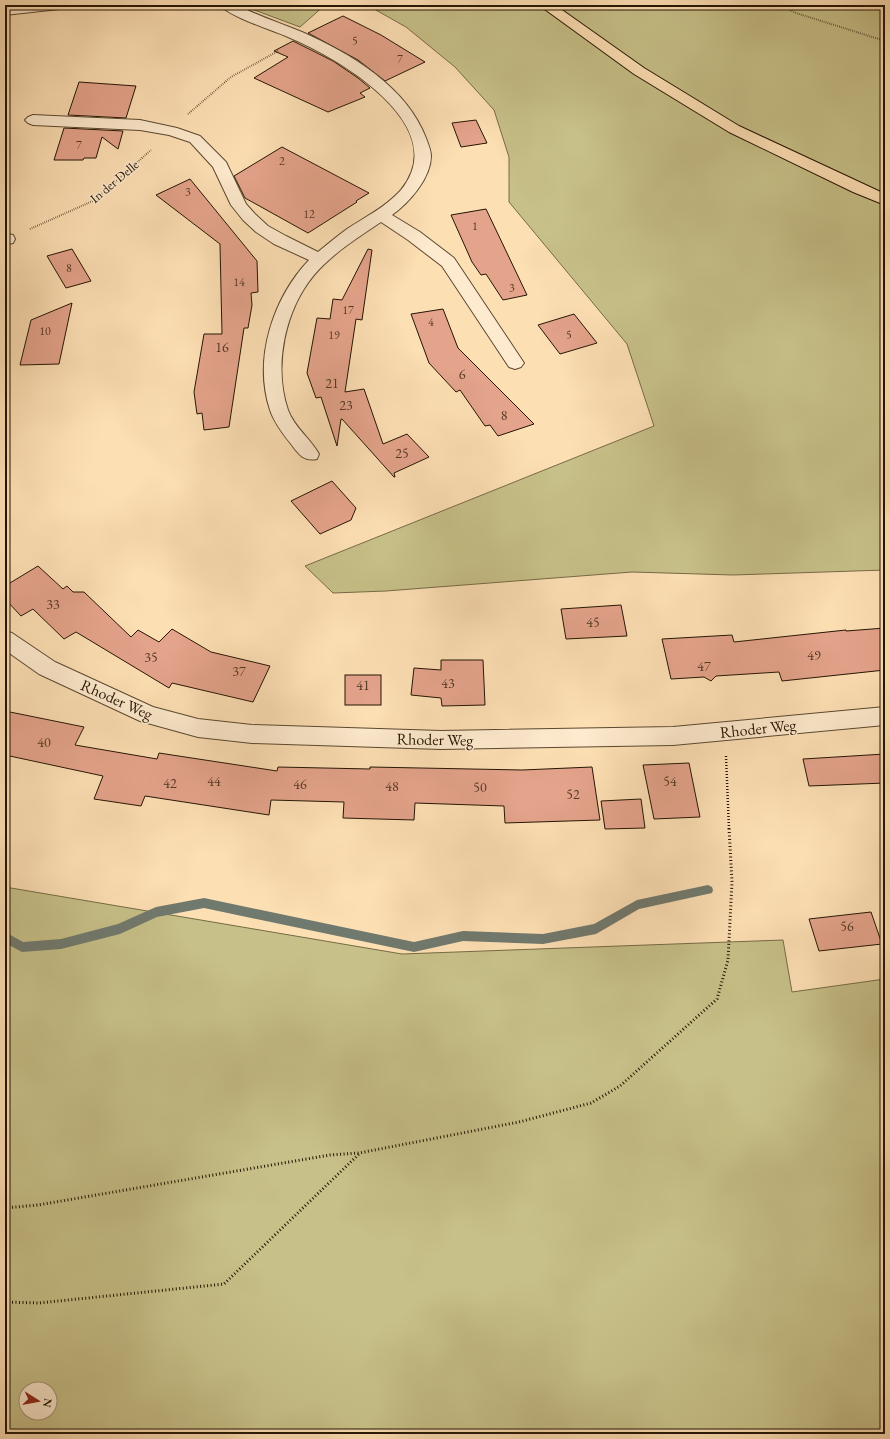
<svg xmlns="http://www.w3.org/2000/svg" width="890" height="1439" font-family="'EB Garamond',serif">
  <rect width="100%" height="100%" fill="#fddfb4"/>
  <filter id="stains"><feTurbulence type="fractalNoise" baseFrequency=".005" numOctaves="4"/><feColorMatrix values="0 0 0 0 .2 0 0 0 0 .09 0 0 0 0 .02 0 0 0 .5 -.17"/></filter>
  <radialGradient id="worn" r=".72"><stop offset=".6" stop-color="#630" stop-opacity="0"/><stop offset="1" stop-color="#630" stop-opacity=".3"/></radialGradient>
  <g fill="#c7c088" stroke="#766a46" fill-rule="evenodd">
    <path d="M252,5H325L300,27L249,8Z"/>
    <path d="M367,5H885V570L733,575L632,572L386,591L333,593L305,566L654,426L627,344L509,202V157L494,110L455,67L406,27Z"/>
    <path d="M5,887L402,954L783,940L792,992L885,979V1434H5ZM26,1389H50V1413H26Z"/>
  </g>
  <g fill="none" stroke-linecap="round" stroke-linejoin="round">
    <path fill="#70796e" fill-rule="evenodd" d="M708,885L712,887L713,890L712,893L639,909L596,934L543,944L463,941L414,952L204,908L157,917L120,934L61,949L22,952L5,943V932L23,942L61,939L118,924L156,907L204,898L414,942L463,931L543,934L594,924L637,900Z"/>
  </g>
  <g fill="#e4a38b" stroke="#251503">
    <path d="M343,16L381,35L425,62L385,81L358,60L308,33Z"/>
    <path d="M293,41L333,61L358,78L370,88L360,93L365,97L328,112L254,78L288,57L274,51Z"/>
    <path d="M79,82L136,86L126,118L68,115Z"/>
    <path d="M476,120L487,143L461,147L452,123Z"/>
    <path d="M64,128L123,131L118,149L102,137L96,158H84L83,160H54Z"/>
    <path d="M282,147L369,193L356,201L357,202L308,233L245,198L234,176Z"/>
    <path d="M190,179L257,261L258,292L251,293L252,305L248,328H244L229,427L204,430L202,413L197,414L194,392L204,334H222L220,244L156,195Z"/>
    <path d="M486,209L527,295L503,300L486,274L481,275L472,262L451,215Z"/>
    <path d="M72,249L91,281L66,288L47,256Z"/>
    <path d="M368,249L372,250L362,320L356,319L345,392L364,389L383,444L407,434L429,457L394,473L395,477H394L342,419H341L337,446L321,397L316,398L307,373L317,318L330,319L333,299L342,300Z"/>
    <path d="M72,303L59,364L20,365L31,320Z"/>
    <path d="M443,309L458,348L534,424L498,436L490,425L485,426L460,390L456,392L429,363L411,314Z"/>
    <path d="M574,314L597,343L560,354L538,325Z"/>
    <path d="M332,481L356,508L351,520L320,534L291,501Z"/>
    <path d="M38,566L63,589L67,586L73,592H84L131,637L138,630L159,642L172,629L211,652L270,666L253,702L172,683L169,688L76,632L64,639L33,609L21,616L5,599V586Z"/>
    <path d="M621,605L627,636L566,639L561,609Z"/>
    <path d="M885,628V670L782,681L779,672L716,676L711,681L704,677L671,679L662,639L732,635L734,642L846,630V631Z"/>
    <path d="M441,660H483L485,705L442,706L441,698L411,695L414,668L441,670Z"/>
    <rect x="345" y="675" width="36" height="30"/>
    <path d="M5,711L84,727L75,745L157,759L159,753L277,771L278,767L370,769V767L522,770L592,767L600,820L505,823L504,806L415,803L414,820L343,818L344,802L271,800L269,815L145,796L141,806L94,799L103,776L5,755Z"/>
    <path d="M885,754V783L809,786L803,759Z"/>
    <path d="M689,763L700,817L654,819L643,765Z"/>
    <path d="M641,799L645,828L605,829L601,801Z"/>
    <path d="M871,912L882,944L819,951L809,919Z"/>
  </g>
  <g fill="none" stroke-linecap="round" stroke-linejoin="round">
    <defs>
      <g id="street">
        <path d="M22,5H66L64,8L59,9L5,15V7Z"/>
        <path d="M220,5H237C258,16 280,23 302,32C351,54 406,86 426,138C428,144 431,150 431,156C431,178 409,203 392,215L420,232L454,258L524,363L521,367L515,369L509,367L442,266L408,240L381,222C357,238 333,253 314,275C285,310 273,366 288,410C294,427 310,438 319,454L317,459C303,462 298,453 291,444C283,434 274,422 270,410C253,359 273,298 309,260L274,244L256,232L243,220L231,205L213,167L190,142L169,135L140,130L33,125L28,123L25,120L28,117L33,115L140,120L177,128L200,136L226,162L246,204L255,214L268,226L286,236L318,252C328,244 337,236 347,229C365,217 386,207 401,190C454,125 337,57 288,37C274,31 228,16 220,5Z"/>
        <path d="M7,234L13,235L15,239L13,243L5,245V235Z"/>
        <path d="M5,631L12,633L55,662L153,707L198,719L252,725L441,731L673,727L885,707V725L673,745L441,749L252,743L198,737L140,721L39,674L5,650Z"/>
      </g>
      <path id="primary" d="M539,5H555L644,68L739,126L885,194V205L853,192L729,132L634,74Z"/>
    </defs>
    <use href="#street" stroke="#5b482f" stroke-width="2"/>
    <use href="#primary" stroke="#251503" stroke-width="2"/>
    <g stroke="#251503" stroke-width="2" stroke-dasharray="0.5 1.5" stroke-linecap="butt">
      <path d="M779,5L796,13L885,41"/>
      <path d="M188,114L231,77L278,51"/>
      <path d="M30,229L95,200L151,150"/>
    </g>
    <path stroke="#251503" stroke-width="2.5" stroke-dasharray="1 2" stroke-linecap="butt" d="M726,756L729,829"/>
    <g stroke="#251503" stroke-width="3" stroke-dasharray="1 2.5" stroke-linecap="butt">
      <path d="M5,1208L38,1205L330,1155L359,1153L519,1122L591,1103L620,1086L717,999L728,960L732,882L729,828"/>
      <path d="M5,1302L39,1303L224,1284L359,1154"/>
    </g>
    <use href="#street" fill="#feeace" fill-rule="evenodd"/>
    <use href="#primary" fill="#fddfb4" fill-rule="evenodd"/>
  </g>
  <g text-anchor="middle" stroke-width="3" stroke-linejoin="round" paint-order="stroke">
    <g font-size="12" fill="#553825">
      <text x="355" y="44">5</text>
      <text x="400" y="63">7</text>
      <text x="79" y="149">7</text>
      <text x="282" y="165">2</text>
      <text x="188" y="196">3</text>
      <text x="309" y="218">12</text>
      <text x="475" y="230">1</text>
      <text x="69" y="272">8</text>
      <text x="239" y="286">14</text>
      <text x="512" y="292">3</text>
      <text x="348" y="314">17</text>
      <text x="431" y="326">4</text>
      <text x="45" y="335">10</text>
      <text x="569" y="338">5</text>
      <text x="334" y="339">19</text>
    </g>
    <g font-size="13" fill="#251503" stroke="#feeace">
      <text transform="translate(114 181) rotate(-40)" y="5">In der Delle</text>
    </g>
    <g font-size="14" fill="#553825">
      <text x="222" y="352">16</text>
      <text x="462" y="379">6</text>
      <text x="332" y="388">21</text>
      <text x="346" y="410">23</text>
      <text x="504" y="420">8</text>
      <text x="402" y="458">25</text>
      <text x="53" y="609">33</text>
      <text x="593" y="627">45</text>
      <text x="814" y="660">49</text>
      <text x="151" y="662">35</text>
      <text x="704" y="671">47</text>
      <text x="239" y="676">37</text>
      <text x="448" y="688">43</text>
      <text x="363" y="690">41</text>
      <text x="44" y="747">40</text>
      <text x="214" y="786">44</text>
      <text x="670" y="786">54</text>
      <text x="170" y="788">42</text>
      <text x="300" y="789">46</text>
      <text x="392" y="791">48</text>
      <text x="480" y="792">50</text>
      <text x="573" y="799">52</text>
      <text x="847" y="931">56</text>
    </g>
    <g font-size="16" fill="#251503" stroke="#feeace">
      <text transform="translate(117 699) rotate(24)" y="6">Rhoder Weg</text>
      <text transform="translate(758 728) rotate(-6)" y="6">Rhoder Weg</text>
      <text transform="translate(435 739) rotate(1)" y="6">Rhoder Weg</text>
    </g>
  </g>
  <rect width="890" height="1439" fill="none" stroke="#fddfb4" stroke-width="20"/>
  <rect x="6" y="6" width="878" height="1427" fill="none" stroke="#251503" stroke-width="2"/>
  <rect x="10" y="10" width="870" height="1419" fill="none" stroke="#251503"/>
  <g transform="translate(38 1401) rotate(101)"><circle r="19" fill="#feeace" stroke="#a7957d"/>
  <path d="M0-3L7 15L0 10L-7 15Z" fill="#8f2418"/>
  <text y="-6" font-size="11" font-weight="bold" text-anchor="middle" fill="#251503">N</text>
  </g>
  <rect width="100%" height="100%" filter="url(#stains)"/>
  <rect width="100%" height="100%" fill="url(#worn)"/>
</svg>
